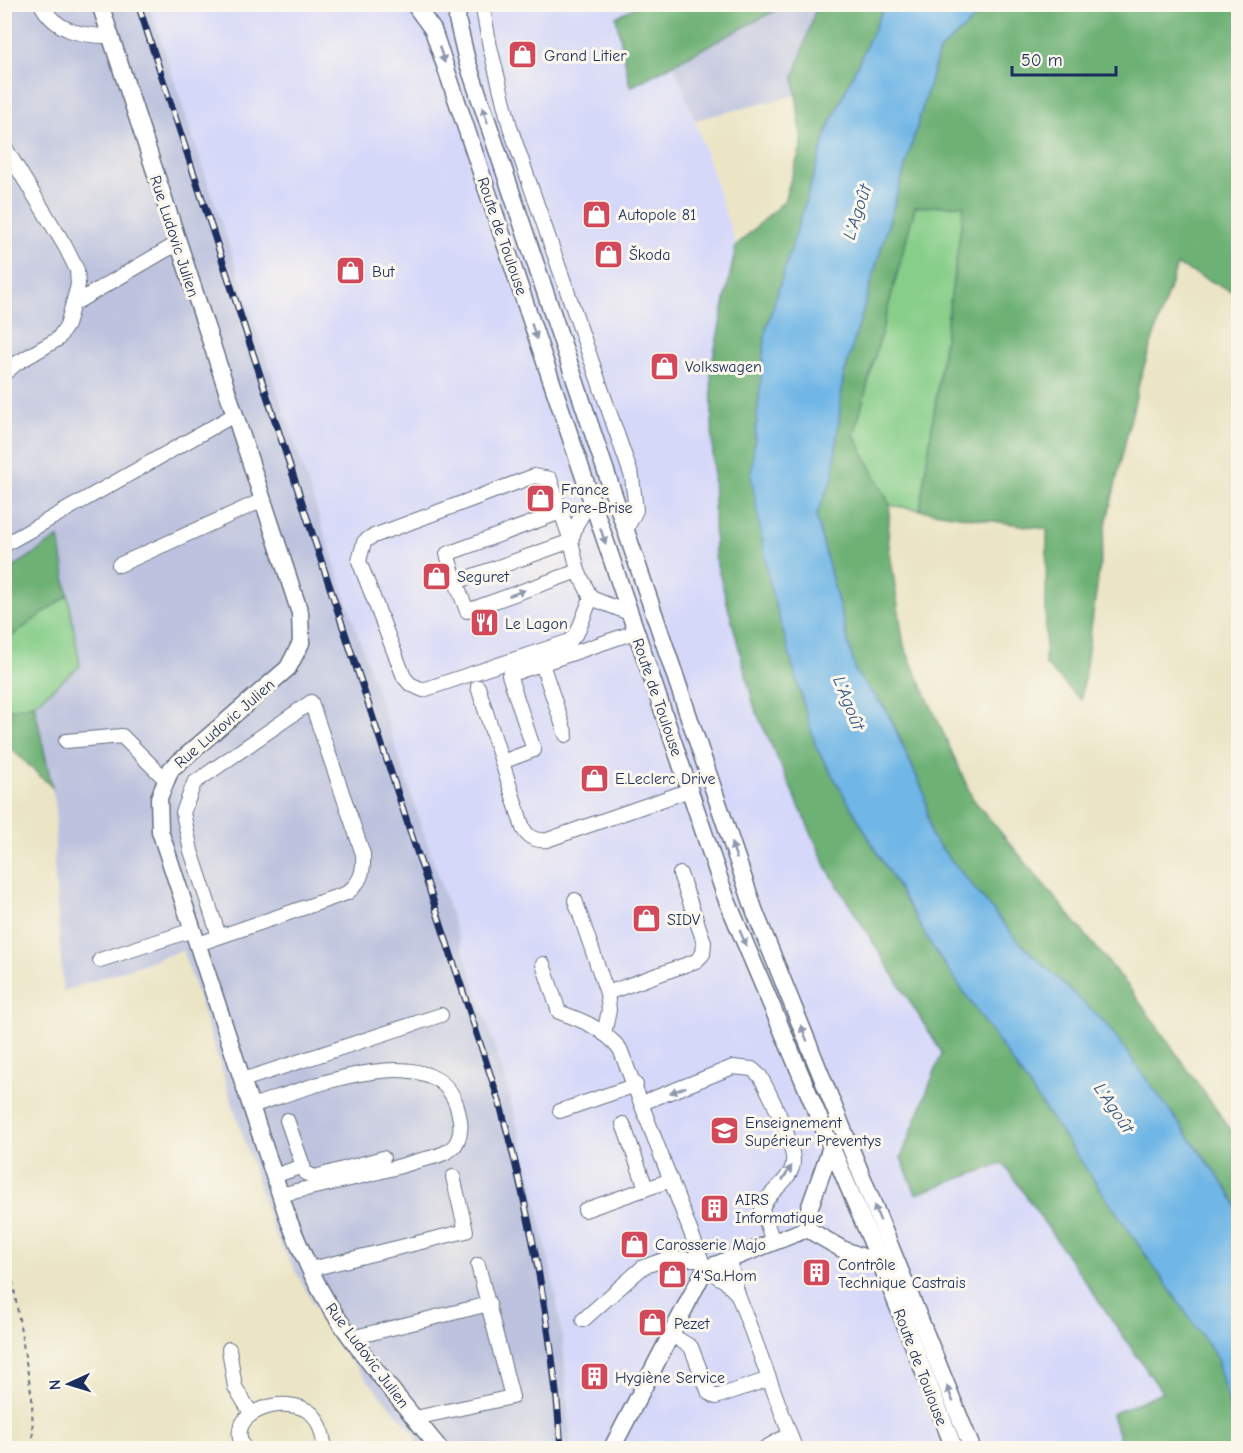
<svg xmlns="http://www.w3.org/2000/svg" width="1243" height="1453" font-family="'Comic Neue',sans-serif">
  <rect width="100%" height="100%" fill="#fbf7ec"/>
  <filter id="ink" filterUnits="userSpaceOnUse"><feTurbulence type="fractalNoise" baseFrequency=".0167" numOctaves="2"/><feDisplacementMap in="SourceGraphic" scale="12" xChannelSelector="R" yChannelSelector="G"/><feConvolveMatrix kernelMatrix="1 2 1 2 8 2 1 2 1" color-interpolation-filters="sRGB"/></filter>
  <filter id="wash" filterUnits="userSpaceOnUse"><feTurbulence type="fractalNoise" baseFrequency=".008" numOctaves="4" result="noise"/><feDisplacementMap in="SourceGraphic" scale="24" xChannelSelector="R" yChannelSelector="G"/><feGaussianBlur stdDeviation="1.35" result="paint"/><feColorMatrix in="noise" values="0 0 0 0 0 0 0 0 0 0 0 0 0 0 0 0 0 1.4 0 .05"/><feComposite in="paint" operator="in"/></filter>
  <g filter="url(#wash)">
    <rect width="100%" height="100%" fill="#ebe5c6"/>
    <path fill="#d5d8f9" d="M149,5H651L695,120L736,246L725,436L1222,1448H571L563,1341L555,1292L530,1172L499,1059Z"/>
    <g fill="#bdc3de">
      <path d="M5,5H149L499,1059L530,1172L555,1292L563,1341L571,1448H408L418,1438L337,1345L274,1233L183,950L63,991L54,864L56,808L34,704L80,666L59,538L5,573Z"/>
      <path d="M651,5H874L829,87L695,120Z"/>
    </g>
    <g fill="#87ce89" stroke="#517e74" stroke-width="1.5">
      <path d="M964,205L920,510L890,505L854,435L915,206Z"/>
      <path d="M68,595L80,666L34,704L9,710L5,691L4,641Z"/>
    </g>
    <g fill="#6db175" stroke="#44706a" stroke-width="1.5">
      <path d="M639,5V4L786,5L630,87L616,17Z"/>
      <path d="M817,5H885L828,129L766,330L816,747L932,946L1216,1356L1238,1437V1448H1122L1112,1414L1162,1392L1003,1163L916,1194L901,1158L942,1053L828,870L755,709L715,557L711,368L736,246L784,201L802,144L794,77Z"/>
      <path d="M986,5H1238V294L1177,265L1140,379L1105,529L1081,700L1045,664L1047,529L920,510L964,205L915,207L854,435L890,505L888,539L904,646L973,799L1128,986L1238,1140V1209L1230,1193L1107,1025L1017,940L931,836L924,793L888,711L856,673L816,516L833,477L843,379L939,51L980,14Z"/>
      <path d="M59,537L68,595L5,641V573Z"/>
      <path d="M34,704L52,787L5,743V720L11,715L9,710Z"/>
    </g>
    <path fill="#6fb6e6" stroke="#4572a2" stroke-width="1.5" d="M885,5H986L980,14L939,51L843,379L833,477L816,516L856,673L887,711L924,793L931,836L1017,940L1107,1025L1230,1193L1238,1209V1437L1216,1356L932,946L816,747L770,586L751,476L766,330L828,129Z"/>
  </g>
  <g filter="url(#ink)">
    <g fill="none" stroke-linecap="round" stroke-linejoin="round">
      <defs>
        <g id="minor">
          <path d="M41,4C55,31 81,36 109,36"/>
          <path d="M482,4L490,47L510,127L632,477L636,510L627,528"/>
          <path d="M4,146L65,246L77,270L78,285L67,325L58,339L17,363L4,374"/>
          <path d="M75,303L178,243"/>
          <path d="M591,500L576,525L571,541L578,571L591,598L629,613"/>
          <path d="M561,512L550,479L534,476L371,537L364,542L359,561L404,677L410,684L423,690L570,641L578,631L591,598"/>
          <path d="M4,545L234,415"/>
          <path d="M119,565L263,500"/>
          <path d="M456,582L447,554L561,512L571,541L456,582L467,611L578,571"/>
          <path d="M542,664L566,735"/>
          <path d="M478,687L502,762L534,750L509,675L635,632"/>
          <path d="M66,741L122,736L165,779"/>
          <path d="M502,762L523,828C528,838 536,841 547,840L690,790"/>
          <path d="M575,900L607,993"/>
          <path d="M198,944L347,893C361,882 364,872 363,854L311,702L194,783L183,813L191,851L219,936"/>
          <path d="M100,960L193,930"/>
          <path d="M543,964L559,1012C582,1020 604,1029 620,1049L705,1269L725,1281L738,1295L729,1259"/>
          <path d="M604,1034L609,1010L607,993L696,961L703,954L704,942L680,874"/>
          <path d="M243,1080L441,1015"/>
          <path d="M642,1103L733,1067L752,1069L760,1076C769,1092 799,1151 792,1168C787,1184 767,1192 762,1209L773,1242"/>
          <path d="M251,1106C304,1090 444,1029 459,1115C462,1127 461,1144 448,1151C439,1157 424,1159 414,1162C370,1176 325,1184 280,1195"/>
          <path d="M560,1111L636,1085"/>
          <path d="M623,1124L646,1188"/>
          <path d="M303,1166L305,1173L315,1177L383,1158"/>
          <path d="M274,1176L303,1166L287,1120"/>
          <path d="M585,1210L671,1180"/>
          <path d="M311,1269L466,1231L453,1177"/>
          <path d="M738,1295L795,1448"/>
          <path d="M583,1320L643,1267L666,1259H701"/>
          <path d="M670,1334L691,1347L709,1393L716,1397L769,1379"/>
          <path d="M351,1338L489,1304"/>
          <path d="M229,1349L235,1387L251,1413"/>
          <path d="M415,1418L512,1397L478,1265"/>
          <path d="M244,1448C222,1412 288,1392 312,1414C321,1422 323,1438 325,1448"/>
          <path d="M765,1448L790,1434"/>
        </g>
        <g id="major">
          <path d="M100,4L300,613L301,643L288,668L171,769L159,798L160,831L289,1221C301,1250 313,1279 329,1305C361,1356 402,1402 439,1448"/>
          <path d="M414,4L433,30L726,898L881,1264L954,1448"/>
          <path d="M429,4H430"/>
          <path d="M459,4L457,19L467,61L755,912L972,1448"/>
          <path d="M807,1229L808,1212L831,1147"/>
          <path d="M807,1229L842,1249L881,1264"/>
          <path d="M612,1448L705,1269L807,1229"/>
        </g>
      </defs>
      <use href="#minor" stroke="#646f82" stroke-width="16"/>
      <use href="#major" stroke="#646f82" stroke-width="19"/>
      <path stroke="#646f82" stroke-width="2" stroke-dasharray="4.5 4.5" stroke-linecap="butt" d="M4,1228L32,1398L33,1448"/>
      <use href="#minor" stroke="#fff" stroke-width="14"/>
      <use href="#major" stroke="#fff" stroke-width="16"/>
      <defs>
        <path id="rail" d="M138,4L499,1101C531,1216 553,1330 561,1448"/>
      </defs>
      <use href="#rail" stroke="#1b2f5e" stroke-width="7"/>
      <use href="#rail" stroke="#fbf7ec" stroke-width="4.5" stroke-dasharray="14" stroke-linecap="butt"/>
    </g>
    <defs><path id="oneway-solid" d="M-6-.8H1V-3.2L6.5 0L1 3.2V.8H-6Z" transform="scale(1.5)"/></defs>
    <g fill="#8d97ae">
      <use href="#oneway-solid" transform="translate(442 55) rotate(71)"/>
      <use href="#oneway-solid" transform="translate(485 115) rotate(-108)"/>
      <use href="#oneway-solid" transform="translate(534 331) rotate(71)"/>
      <use href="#oneway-solid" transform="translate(603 536) rotate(71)"/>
      <use href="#oneway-solid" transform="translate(517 593) rotate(-20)"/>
      <use href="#oneway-solid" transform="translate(734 851) rotate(-109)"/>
      <use href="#oneway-solid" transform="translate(743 938) rotate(67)"/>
      <use href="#oneway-solid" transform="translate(804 1033) rotate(-112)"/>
      <use href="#oneway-solid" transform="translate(678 1090) rotate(159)"/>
      <use href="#oneway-solid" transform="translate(787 1173) rotate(-57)"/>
      <use href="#oneway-solid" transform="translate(877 1213) rotate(-112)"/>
      <use href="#oneway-solid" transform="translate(950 1394) rotate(-112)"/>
    </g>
  </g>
  <defs>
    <symbol id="shop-square" viewBox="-11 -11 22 22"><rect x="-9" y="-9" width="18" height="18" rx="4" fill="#d1495b" stroke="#fbf7ec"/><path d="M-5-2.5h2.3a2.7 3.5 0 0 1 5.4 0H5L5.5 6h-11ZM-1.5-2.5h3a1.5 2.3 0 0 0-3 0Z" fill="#fff"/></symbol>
    <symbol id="restaurant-square" viewBox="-11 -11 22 22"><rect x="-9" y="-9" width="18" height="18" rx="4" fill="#d1495b" stroke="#fbf7ec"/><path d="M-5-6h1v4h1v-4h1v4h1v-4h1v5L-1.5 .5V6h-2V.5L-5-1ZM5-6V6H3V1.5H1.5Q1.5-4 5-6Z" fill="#fff"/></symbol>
    <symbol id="school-square" viewBox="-11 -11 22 22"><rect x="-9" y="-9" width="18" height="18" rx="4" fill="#d1495b" stroke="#fbf7ec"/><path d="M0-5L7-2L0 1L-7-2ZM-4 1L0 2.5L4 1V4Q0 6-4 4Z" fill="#fff"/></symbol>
    <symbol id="building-square" viewBox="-11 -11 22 22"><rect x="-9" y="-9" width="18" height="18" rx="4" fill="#d1495b" stroke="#fbf7ec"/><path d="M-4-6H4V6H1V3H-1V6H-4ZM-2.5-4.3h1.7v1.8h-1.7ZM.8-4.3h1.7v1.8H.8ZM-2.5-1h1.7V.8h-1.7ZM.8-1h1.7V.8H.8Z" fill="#fff"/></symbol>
  </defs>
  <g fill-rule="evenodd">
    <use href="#shop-square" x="506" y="38" width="33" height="33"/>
    <use href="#shop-square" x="580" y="198" width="33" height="33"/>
    <use href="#shop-square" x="592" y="238" width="33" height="33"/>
    <use href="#shop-square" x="334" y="254" width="33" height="33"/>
    <use href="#shop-square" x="648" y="350" width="33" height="33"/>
    <use href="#shop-square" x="524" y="482" width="33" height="33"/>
    <use href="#shop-square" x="420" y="560" width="33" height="33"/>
    <use href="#restaurant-square" x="468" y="606" width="33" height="33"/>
    <use href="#shop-square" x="578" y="762" width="33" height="33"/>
    <use href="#shop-square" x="630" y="902" width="33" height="33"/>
    <use href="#school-square" x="708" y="1114" width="33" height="33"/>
    <use href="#building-square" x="698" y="1192" width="33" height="33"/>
    <use href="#shop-square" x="618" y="1228" width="33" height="33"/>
    <use href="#building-square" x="800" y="1256" width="33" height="33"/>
    <use href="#shop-square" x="656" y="1258" width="33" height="33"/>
    <use href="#shop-square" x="636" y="1306" width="33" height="33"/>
    <use href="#building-square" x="578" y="1360" width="33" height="33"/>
  </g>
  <g text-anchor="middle" stroke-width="6" stroke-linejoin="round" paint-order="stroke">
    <g font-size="16" fill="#1b2f5e" stroke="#fbf7ec" text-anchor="start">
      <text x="544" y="61">Grand Litier</text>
      <text x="618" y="220">Autopole 81</text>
      <text x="629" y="260">Škoda</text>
      <text x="372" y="277">But</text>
      <text x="685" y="372">Volkswagen</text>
      <text x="561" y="495">France<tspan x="561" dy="18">Pare-Brise</tspan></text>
      <text x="457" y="582">Seguret</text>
      <text x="505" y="629">Le Lagon</text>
      <text x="615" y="784">E.Leclerc Drive</text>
      <text x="667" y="925">SIDV</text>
      <text x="745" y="1128">Enseignement<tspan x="745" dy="18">Supérieur Preventys</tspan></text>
      <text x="735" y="1205">AIRS<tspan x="735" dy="18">Informatique</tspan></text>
      <text x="655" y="1250">Carosserie Majo</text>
      <text x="838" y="1270">Contrôle<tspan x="838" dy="18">Technique Castrais</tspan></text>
      <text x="693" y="1281">4'Sa.Hom</text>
      <text x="674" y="1329">Pezet</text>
      <text x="615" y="1383">Hygiène Service</text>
    </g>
    <g font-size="16" fill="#1b2f5e" stroke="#fbf7ec">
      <text transform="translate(175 236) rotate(72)" y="6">Rue Ludovic Julien</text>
      <text transform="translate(503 236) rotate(71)" y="6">Route de Toulouse</text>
      <text transform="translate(658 697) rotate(71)" y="6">Route de Toulouse</text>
      <text transform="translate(224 723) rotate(-41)" y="6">Rue Ludovic Julien</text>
      <text transform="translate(368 1355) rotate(53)" y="6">Rue Ludovic Julien</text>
      <text transform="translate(921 1367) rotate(69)" y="6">Route de Toulouse</text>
    </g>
    <g font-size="18" font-style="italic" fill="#345887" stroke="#fbf7ec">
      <text transform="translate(857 212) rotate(-72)" y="6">L'Agoût</text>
      <text transform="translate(849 703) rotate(68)" y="6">L'Agoût</text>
      <text transform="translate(1114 1108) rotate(56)" y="6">L'Agoût</text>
    </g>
  </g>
  <rect width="1243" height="1453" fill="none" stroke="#fbf7ec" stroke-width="24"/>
  <g transform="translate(69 1384) rotate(266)" stroke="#fbf7ec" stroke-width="4.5" paint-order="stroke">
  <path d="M0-4.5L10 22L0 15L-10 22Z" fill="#1b2f5e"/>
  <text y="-9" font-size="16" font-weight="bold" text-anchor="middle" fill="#1b2f5e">N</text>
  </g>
  <path d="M1012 66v9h104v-9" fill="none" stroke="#1b2f5e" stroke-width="3"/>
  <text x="1021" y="66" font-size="18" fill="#1b2f5e" stroke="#fbf7ec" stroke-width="4.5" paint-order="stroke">50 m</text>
</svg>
